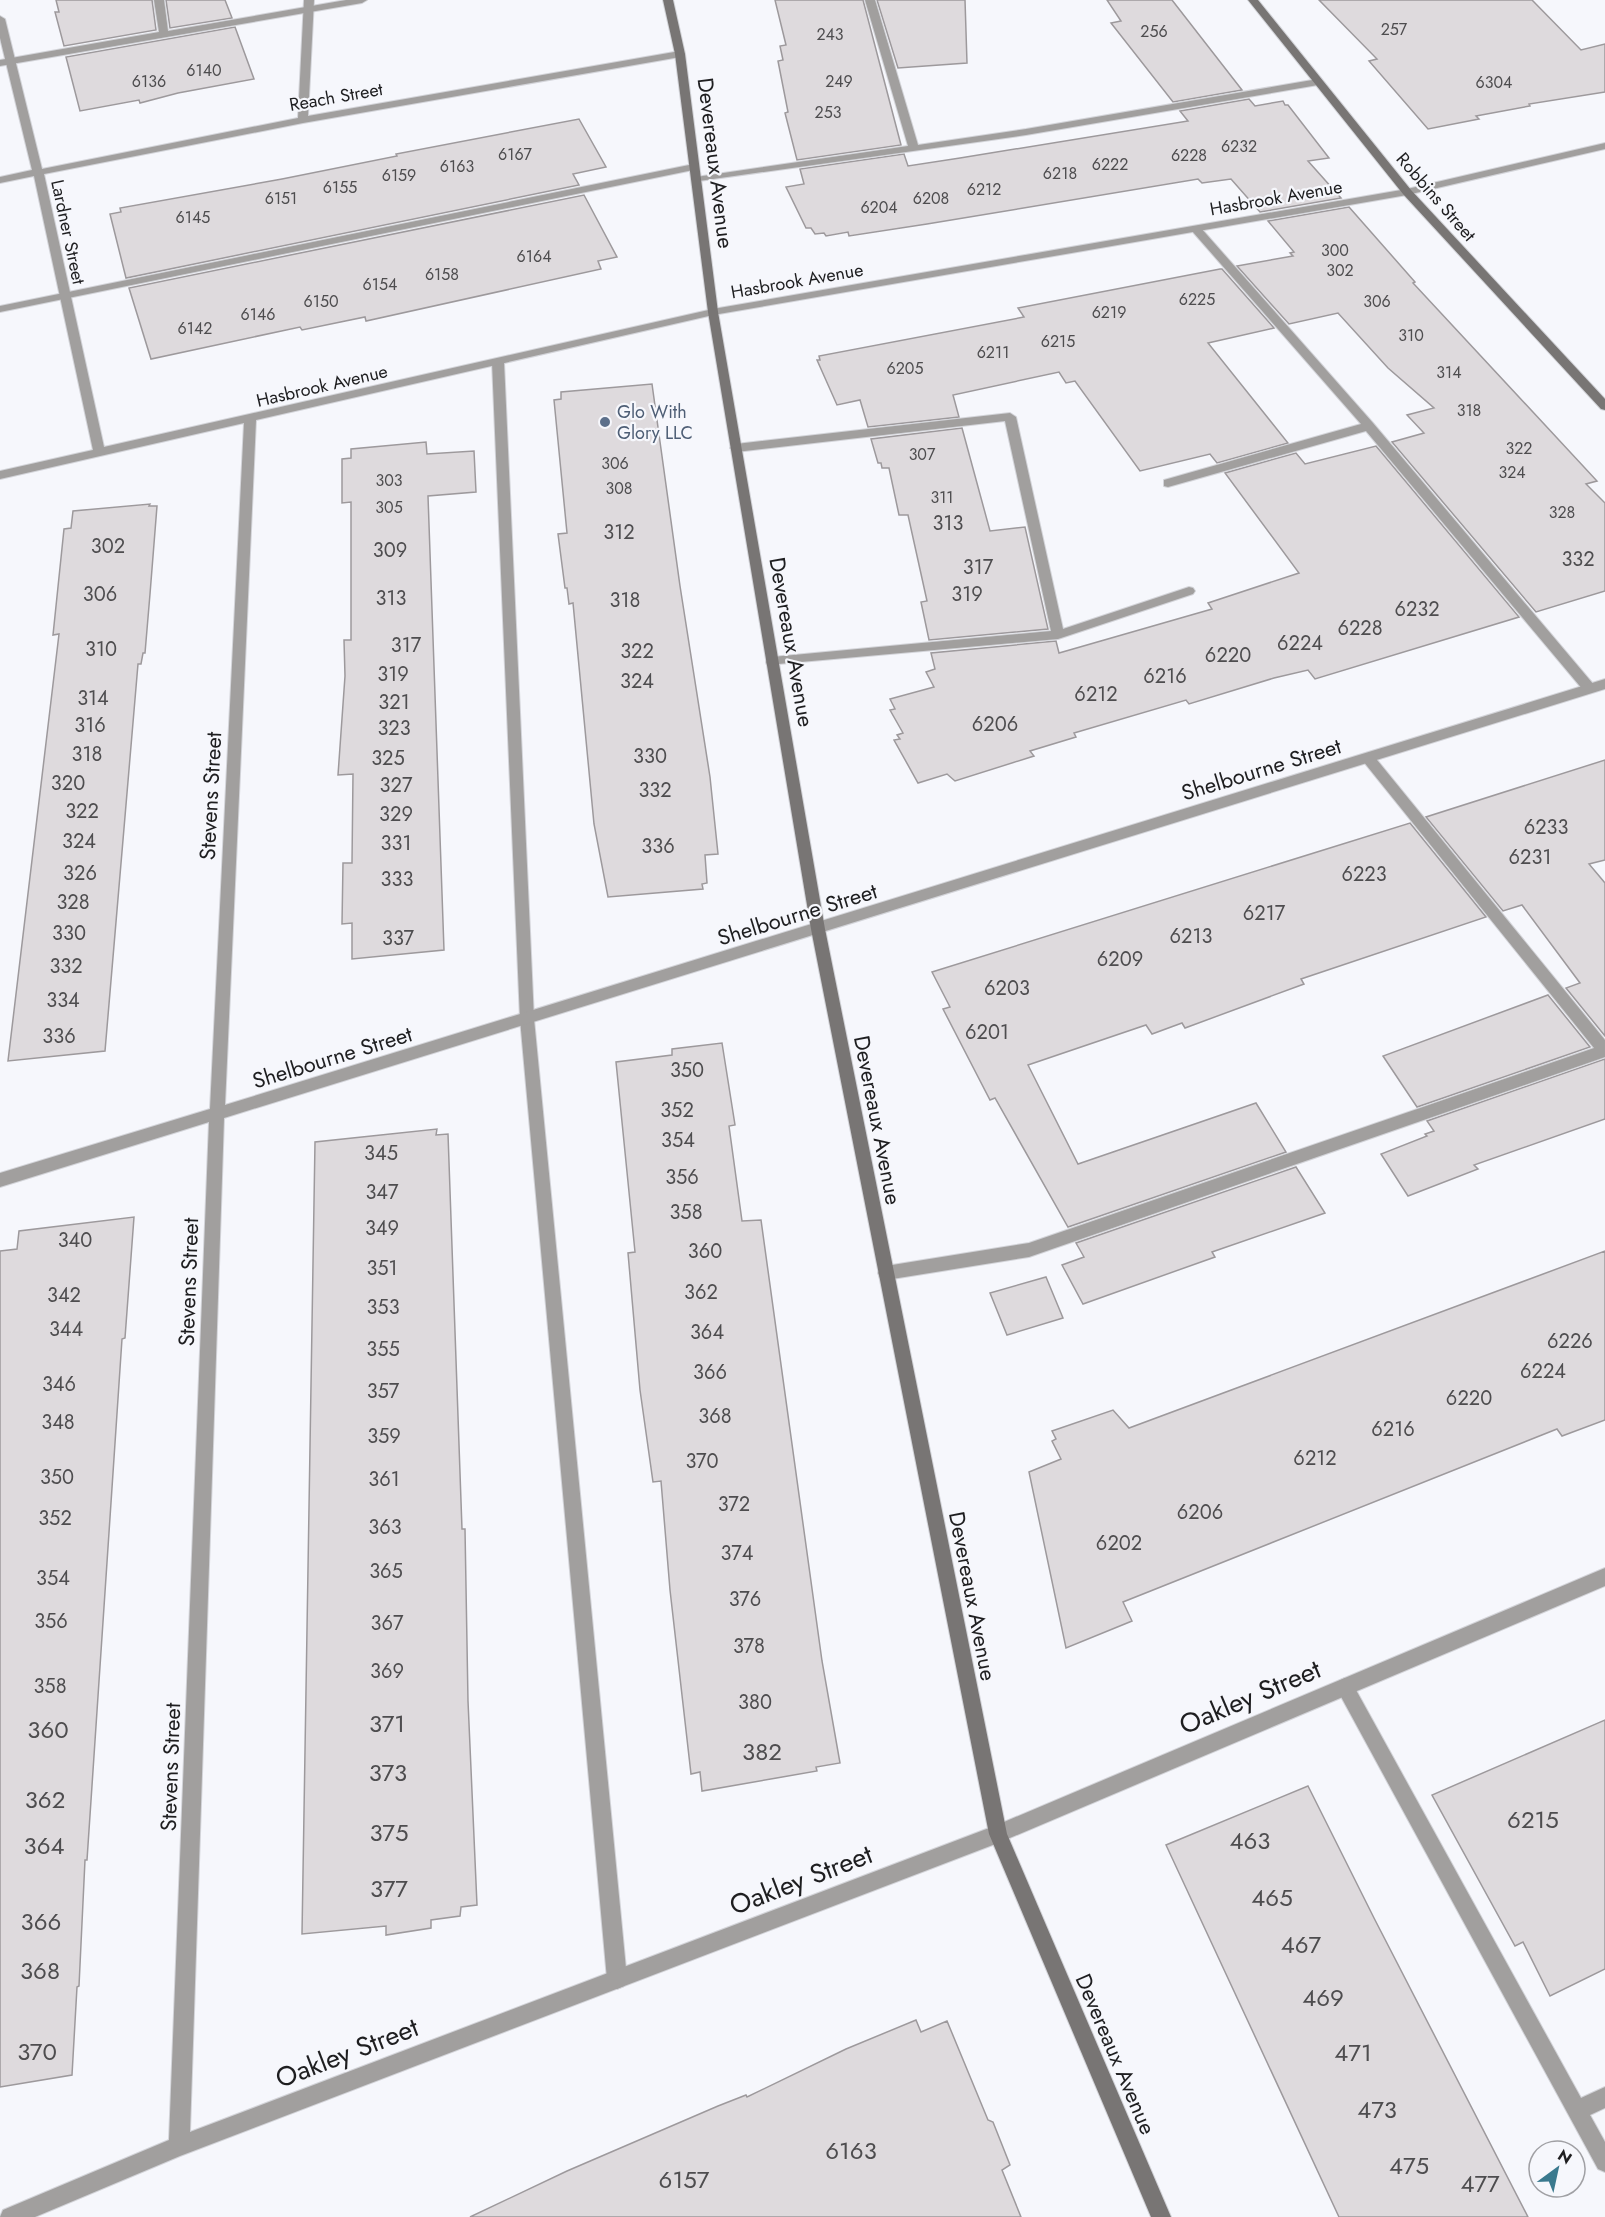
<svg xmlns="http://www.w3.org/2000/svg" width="1605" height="2217" font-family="Jost,sans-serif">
  <rect width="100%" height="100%" fill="#f6f7fc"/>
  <g fill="#dedadd" stroke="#9d999c" stroke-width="1.5">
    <path d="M56,0H152L156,30L64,46L55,12H59Z"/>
    <path d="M166,0H225L232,18L170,28Z"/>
    <path d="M775,0H863L901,145L797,160L785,113L788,112L778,61L783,60L780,46L786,45Z"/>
    <path d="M877,0H965L967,63L898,68Z"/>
    <path d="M1107,0H1172L1242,90L1173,102L1111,23L1121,21Z"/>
    <path d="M1319,0H1532L1581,50L1605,44V92L1529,104L1530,106L1476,116L1479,119L1428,129L1369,61L1377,59Z"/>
    <path d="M235,27L254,79L178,93L140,103L139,100L80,111L66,57Z"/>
    <path d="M1249,99L1255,106L1283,101L1285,105H1288L1329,158L1308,161L1341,198L1260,212L1231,179L1202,183L1198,179L927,224L849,236L848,232L826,236L824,233L815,234L811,228H806L786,187L804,184L800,169L904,154L908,166L960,158L1188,121L1180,111Z"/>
    <path d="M579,119L606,167L573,174L579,185L126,278L110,214L121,212L120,208L282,179L397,156L396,154Z"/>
    <path d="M584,195L617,257L598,261L601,269L366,321L365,317L302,330L300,327L151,359L129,288Z"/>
    <path d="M1349,207L1415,282L1413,283L1597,481L1586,484L1605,503V591L1536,612L1392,442L1424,433L1407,415L1434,408L1388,368L1338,313L1289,324L1237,266L1293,256L1290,253L1294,252L1268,221Z"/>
    <path d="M1220,269H1222L1274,328L1208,343L1288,443L1217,463L1210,454L1140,471L1075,381L1066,383L1059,372L953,395L959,417L868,427L860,400L837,405L817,360H820L819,356L1024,317L1018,308Z"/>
    <path d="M652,384L680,586L710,777L718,854L705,855L707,883L702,884L703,889L608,897L594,824L573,603L569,604L567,588H565L558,534L567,533L554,400L561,399V392Z"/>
    <path d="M962,428L990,531L1025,527L1048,629L929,640L921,602L927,601L908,515H899L889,468H882L881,463H878L871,439Z"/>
    <path d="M426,442L427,454L474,451L476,492L428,496L444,950L352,959V923L342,924L343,863H352L353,774L338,775L345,676L344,640H351V502L342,503V459L351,458V449Z"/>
    <path d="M1376,446L1519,617L1315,679L1308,670L1274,678L1189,704L1186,700L1074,733L1076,737L1030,751L1034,756L955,781L947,774L918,783L894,740L900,739L897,735L903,733L890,710L895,709L890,699L934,687L926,672L935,669L931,653L1056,641L1059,653L1212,609L1208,603L1299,573L1225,473L1296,453L1305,464Z"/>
    <path d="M150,504L149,506H157L150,594L145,653H143L141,664H138L105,1051L8,1061L59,634L53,635L64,529L71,528L73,511Z"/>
    <path d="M1605,760V860L1589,864L1605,883V1036L1566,988L1580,983L1522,905L1503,911L1426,817Z"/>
    <path d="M1410,823L1486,917L1301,979L1304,984L1185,1028L1182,1023L1152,1034L1146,1025L1028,1065L1078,1164L1256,1103L1286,1152L1068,1227L995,1098L990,1100L943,1009L950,1007L932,972Z"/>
    <path d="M1548,995L1590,1047L1417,1107L1383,1056Z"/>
    <path d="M722,1043L735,1125L729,1126L742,1221L761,1220L822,1661L840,1763L816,1767L817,1771L702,1791L700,1772L691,1774L670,1590L661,1481L653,1482L640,1390L628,1253L635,1252L616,1062L672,1055V1049Z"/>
    <path d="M1605,1059V1119L1474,1165L1478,1169L1408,1196L1381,1154L1427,1136L1425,1134L1434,1131L1427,1121Z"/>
    <path d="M437,1129L436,1135L448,1134L462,1529H465L468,1701L477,1905L461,1907L460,1916L431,1920V1928L386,1935V1926L302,1934L315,1142Z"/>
    <path d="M1296,1167L1325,1213L1212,1252L1215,1257L1083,1304L1062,1265L1084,1257L1076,1243Z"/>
    <path d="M134,1217L125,1338L122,1339L87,1860H85L79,1986L77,1987L72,2075L0,2087V1251L17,1249L19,1231Z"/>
    <path d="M1605,1251V1420L1562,1436L1557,1429L1123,1602L1132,1621L1066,1648L1029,1472L1061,1459L1052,1441L1056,1439L1052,1431L1113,1410L1129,1428Z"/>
    <path d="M1046,1277L1063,1318L1007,1335L990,1293Z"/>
    <path d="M1605,1720V1969L1550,1996L1523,1942L1515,1946L1432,1795Z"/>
    <path d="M1308,1786L1374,1918L1528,2217H1339L1166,1845Z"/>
    <path d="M916,2020L921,2032L947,2021L988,2120L993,2122L1010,2165L1002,2170L1021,2217H470L567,2171L718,2106L746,2095L747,2097L846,2049Z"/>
  </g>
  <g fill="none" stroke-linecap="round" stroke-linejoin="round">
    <defs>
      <g id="lane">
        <path d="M154,0H164L168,31L346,0H367L362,3L0,66V60L159,32Z"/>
        <path d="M865,0H875L918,145L1026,129L1318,79L1323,82L1318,85L1026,135L692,182V178L696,177L908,146Z"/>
        <path d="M694,164L699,167L698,169L0,312V306Z"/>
        <path d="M1196,226L1200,227L1373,423L1594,685L1595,688L1594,691H1584L1366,431L1168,487L1164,486V480L1361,424L1192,231L1191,229Z"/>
        <path d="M498,358L504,362L534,1019L627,1979L624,1986L617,1989L610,1986L607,1979L520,1019L492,362Z"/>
        <path d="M1010,413L1016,417L1063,629L1189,587L1193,588L1195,591L1193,594L1058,639L767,665L766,662L767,659L772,657L1051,631L1005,421L736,452L730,448L736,444Z"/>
        <path d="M1368,753L1373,755L1605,1040V1057L1029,1257L886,1280L880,1278L878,1273L880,1268L886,1266L1029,1243L1594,1048L1363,761L1361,758Z"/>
        <path d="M1345,1678L1351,1681L1581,2098L1605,2087V2108L1590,2115L1605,2142V2172L1598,2169L1339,1693L1336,1687L1339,1681Z"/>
      </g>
      <path id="street" d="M304,0H314L308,116L680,51L685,54L680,57L303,123L44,174L104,447L713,309L1407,189L1605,143V149L1407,195L713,315L256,420L225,1105L1605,679V689L224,1118L190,2132L997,1825L1605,1568V1586L998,1843L180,2156L35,2217H0L3,2210L169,2140L209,1122L0,1187V1173L210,1109L244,423L0,479V471L93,450L34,176L0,183V177L32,170L0,38V16L5,19L42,169L298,118Z"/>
      <g id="secondary">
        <path d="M663,0H673L685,54L718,312L825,929L1007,1834L1171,2217H1151L989,1834L811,929L708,312L675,54Z"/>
        <path d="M1248,0H1258L1411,190L1605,399V410L1601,409L1403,194Z"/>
      </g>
    </defs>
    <use href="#lane" stroke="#d3d4d9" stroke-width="2"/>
    <use href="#street" stroke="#d3d4d9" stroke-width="2"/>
    <use href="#secondary" stroke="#d3d4d9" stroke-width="2"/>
    <use href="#lane" fill="#a19f9e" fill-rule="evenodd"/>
    <use href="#street" fill="#a19f9e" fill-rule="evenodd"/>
    <use href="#secondary" fill="#787574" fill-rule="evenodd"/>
  </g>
  <circle fill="#5c6f8a" stroke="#f6f7fc" stroke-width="2" cx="605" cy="422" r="6"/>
  <g text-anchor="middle" stroke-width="4.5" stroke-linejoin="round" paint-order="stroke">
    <g font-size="16" fill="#4e4d4f">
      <text x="1394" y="35">257</text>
      <text x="1154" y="37">256</text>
      <text x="830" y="40">243</text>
      <text x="204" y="76">6140</text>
      <text x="149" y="87">6136</text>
      <text x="839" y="87">249</text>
      <text x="1494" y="88">6304</text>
      <text x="828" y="118">253</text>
      <text x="1239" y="152">6232</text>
      <text x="515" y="160">6167</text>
      <text x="1189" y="161">6228</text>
      <text x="1110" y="170">6222</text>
      <text x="457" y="172">6163</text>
      <text x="1060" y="179">6218</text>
      <text x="399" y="181">6159</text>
      <text x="340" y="193">6155</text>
      <text x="984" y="195">6212</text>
      <text x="281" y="204">6151</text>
      <text x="931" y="204">6208</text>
      <text x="879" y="213">6204</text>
      <text x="193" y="223">6145</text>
      <text x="1335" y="256">300</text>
      <text x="534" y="262">6164</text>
      <text x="1340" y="276">302</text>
      <text x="442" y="280">6158</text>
      <text x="380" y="290">6154</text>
      <text x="1197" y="305">6225</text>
      <text x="321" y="307">6150</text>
      <text x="1377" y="307">306</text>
      <text x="1109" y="318">6219</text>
      <text x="258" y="320">6146</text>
      <text x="195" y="334">6142</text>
      <text x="1411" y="341">310</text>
      <text x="1058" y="347">6215</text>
      <text x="993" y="358">6211</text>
      <text x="905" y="374">6205</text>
      <text x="1449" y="378">314</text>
      <text x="1469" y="416">318</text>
      <text x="1519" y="454">322</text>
      <text x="922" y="460">307</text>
      <text x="615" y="469">306</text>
      <text x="1512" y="478">324</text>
      <text x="389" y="486">303</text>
      <text x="619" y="494">308</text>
      <text x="942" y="503">311</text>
      <text x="389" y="513">305</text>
      <text x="1562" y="518">328</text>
    </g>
    <g font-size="18" fill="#1e1e20" stroke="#f6f7fc">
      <text transform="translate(336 97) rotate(-10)" y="6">Reach Street</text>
      <text transform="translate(1436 197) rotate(49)" y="6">Robbins Street</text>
      <text transform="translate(1276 198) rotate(-10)" y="6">Hasbrook Avenue</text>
      <text transform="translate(68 232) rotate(78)" y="6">Lardner Street</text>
      <text transform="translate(797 281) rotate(-10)" y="6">Hasbrook Avenue</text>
      <text transform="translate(322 386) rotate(-13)" y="6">Hasbrook Avenue</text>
    </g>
    <g font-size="18" fill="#4e5e75" stroke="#f6f7fc" text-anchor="start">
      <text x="617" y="418">Glo With<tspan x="617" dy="21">Glory LLC</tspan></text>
    </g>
    <g font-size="20" fill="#4e4d4f">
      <text x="948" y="530">313</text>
      <text x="619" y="539">312</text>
      <text x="108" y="553">302</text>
      <text x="390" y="557">309</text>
      <text x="1578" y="566">332</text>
      <text x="978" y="574">317</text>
      <text x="100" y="601">306</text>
      <text x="967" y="601">319</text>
      <text x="391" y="605">313</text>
      <text x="625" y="607">318</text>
      <text x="1417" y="616">6232</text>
      <text x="1360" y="635">6228</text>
      <text x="1300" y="650">6224</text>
      <text x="406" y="652">317</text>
      <text x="101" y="656">310</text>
      <text x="637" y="658">322</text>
      <text x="1228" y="662">6220</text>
      <text x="393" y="681">319</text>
      <text x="1165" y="683">6216</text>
      <text x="637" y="688">324</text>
      <text x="1096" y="701">6212</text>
      <text x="93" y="705">314</text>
      <text x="394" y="709">321</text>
      <text x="995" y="731">6206</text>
      <text x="90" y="732">316</text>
      <text x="394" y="735">323</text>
      <text x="87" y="761">318</text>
      <text x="650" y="763">330</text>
      <text x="388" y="765">325</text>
      <text x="68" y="790">320</text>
      <text x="396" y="792">327</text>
      <text x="655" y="797">332</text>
      <text x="82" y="818">322</text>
      <text x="396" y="821">329</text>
      <text x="1546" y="834">6233</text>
      <text x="79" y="848">324</text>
      <text x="396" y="850">331</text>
      <text x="658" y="853">336</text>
      <text x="1530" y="864">6231</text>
      <text x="80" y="880">326</text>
      <text x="1364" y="881">6223</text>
      <text x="397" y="886">333</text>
      <text x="73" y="909">328</text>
      <text x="1264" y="920">6217</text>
      <text x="69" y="940">330</text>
      <text x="1191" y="943">6213</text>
      <text x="398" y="945">337</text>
      <text x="1120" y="966">6209</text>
      <text x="66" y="973">332</text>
      <text x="1007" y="995">6203</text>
      <text x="63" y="1007">334</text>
      <text x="987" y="1039">6201</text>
      <text x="59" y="1043">336</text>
      <text x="687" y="1077">350</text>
      <text x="677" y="1117">352</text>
      <text x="678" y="1147">354</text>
      <text x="381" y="1160">345</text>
      <text x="682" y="1184">356</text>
      <text x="382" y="1199">347</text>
      <text x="686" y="1219">358</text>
      <text x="382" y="1235">349</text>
      <text x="75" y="1247">340</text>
      <text x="705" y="1258">360</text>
      <text x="382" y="1275">351</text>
      <text x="701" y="1299">362</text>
      <text x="64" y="1302">342</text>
      <text x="383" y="1314">353</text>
      <text x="66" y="1336">344</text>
      <text x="707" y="1339">364</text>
      <text x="1570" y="1348">6226</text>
      <text x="383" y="1356">355</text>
      <text x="1543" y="1378">6224</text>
      <text x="710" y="1379">366</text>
      <text x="59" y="1391">346</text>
      <text x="383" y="1398">357</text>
      <text x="1469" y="1405">6220</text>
      <text x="715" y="1423">368</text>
      <text x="58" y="1429">348</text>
      <text x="1393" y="1436">6216</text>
      <text x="384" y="1443">359</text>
      <text x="1315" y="1465">6212</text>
      <text x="702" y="1468">370</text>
      <text x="57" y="1484">350</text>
      <text x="384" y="1486">361</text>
      <text x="734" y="1511">372</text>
      <text x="1200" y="1519">6206</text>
      <text x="55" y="1525">352</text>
      <text x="385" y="1534">363</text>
      <text x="1119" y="1550">6202</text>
      <text x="737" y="1560">374</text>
      <text x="386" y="1578">365</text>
      <text x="53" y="1585">354</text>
      <text x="745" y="1606">376</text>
      <text x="51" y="1628">356</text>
      <text x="387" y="1630">367</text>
      <text x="749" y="1653">378</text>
      <text x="387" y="1678">369</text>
      <text x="50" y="1693">358</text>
      <text x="755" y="1709">380</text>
    </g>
    <g font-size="22" fill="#1e1e20" stroke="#f6f7fc">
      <text transform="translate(716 163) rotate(83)" y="8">Devereaux Avenue</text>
      <text transform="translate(792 642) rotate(80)" y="8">Devereaux Avenue</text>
      <text transform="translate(1261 769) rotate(-17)" y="8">Shelbourne Street</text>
      <text transform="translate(210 796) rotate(-87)" y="8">Stevens Street</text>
      <text transform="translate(797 914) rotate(-17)" y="8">Shelbourne Street</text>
      <text transform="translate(332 1057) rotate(-17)" y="8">Shelbourne Street</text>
      <text transform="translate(878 1120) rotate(79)" y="8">Devereaux Avenue</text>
      <text transform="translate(188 1282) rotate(-88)" y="8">Stevens Street</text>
      <text transform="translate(973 1596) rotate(79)" y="8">Devereaux Avenue</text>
      <text transform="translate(170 1767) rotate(-88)" y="8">Stevens Street</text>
      <text transform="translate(1116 2054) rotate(67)" y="8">Devereaux Avenue</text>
    </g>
    <g font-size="24" fill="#4e4d4f">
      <text x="387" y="1732">371</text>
      <text x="48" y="1738">360</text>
      <text x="762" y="1760">382</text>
      <text x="388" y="1781">373</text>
      <text x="45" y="1808">362</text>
      <text x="1533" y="1828">6215</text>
      <text x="389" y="1841">375</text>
      <text x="1250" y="1849">463</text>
      <text x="44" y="1854">364</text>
      <text x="389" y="1897">377</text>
      <text x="1272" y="1906">465</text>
      <text x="41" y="1930">366</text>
      <text x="1301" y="1953">467</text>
      <text x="40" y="1979">368</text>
      <text x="1323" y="2006">469</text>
      <text x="37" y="2060">370</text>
      <text x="1353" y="2061">471</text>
      <text x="1377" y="2118">473</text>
      <text x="851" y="2159">6163</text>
      <text x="1409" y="2174">475</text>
      <text x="684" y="2188">6157</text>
      <text x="1480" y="2192">477</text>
    </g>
    <g font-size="27" fill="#1e1e20" stroke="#f6f7fc">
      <text transform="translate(1250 1697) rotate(-23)" y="9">Oakley Street</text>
      <text transform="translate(801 1880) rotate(-21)" y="9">Oakley Street</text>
      <text transform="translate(347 2053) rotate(-21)" y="9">Oakley Street</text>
    </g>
  </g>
  <g transform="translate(1557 2169) rotate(33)"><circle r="28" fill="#f6f7fc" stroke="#a0a0a4" stroke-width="1.5"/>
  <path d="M0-4.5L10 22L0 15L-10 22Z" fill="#3a798e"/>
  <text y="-9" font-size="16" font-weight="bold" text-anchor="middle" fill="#1e1e20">N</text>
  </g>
</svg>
